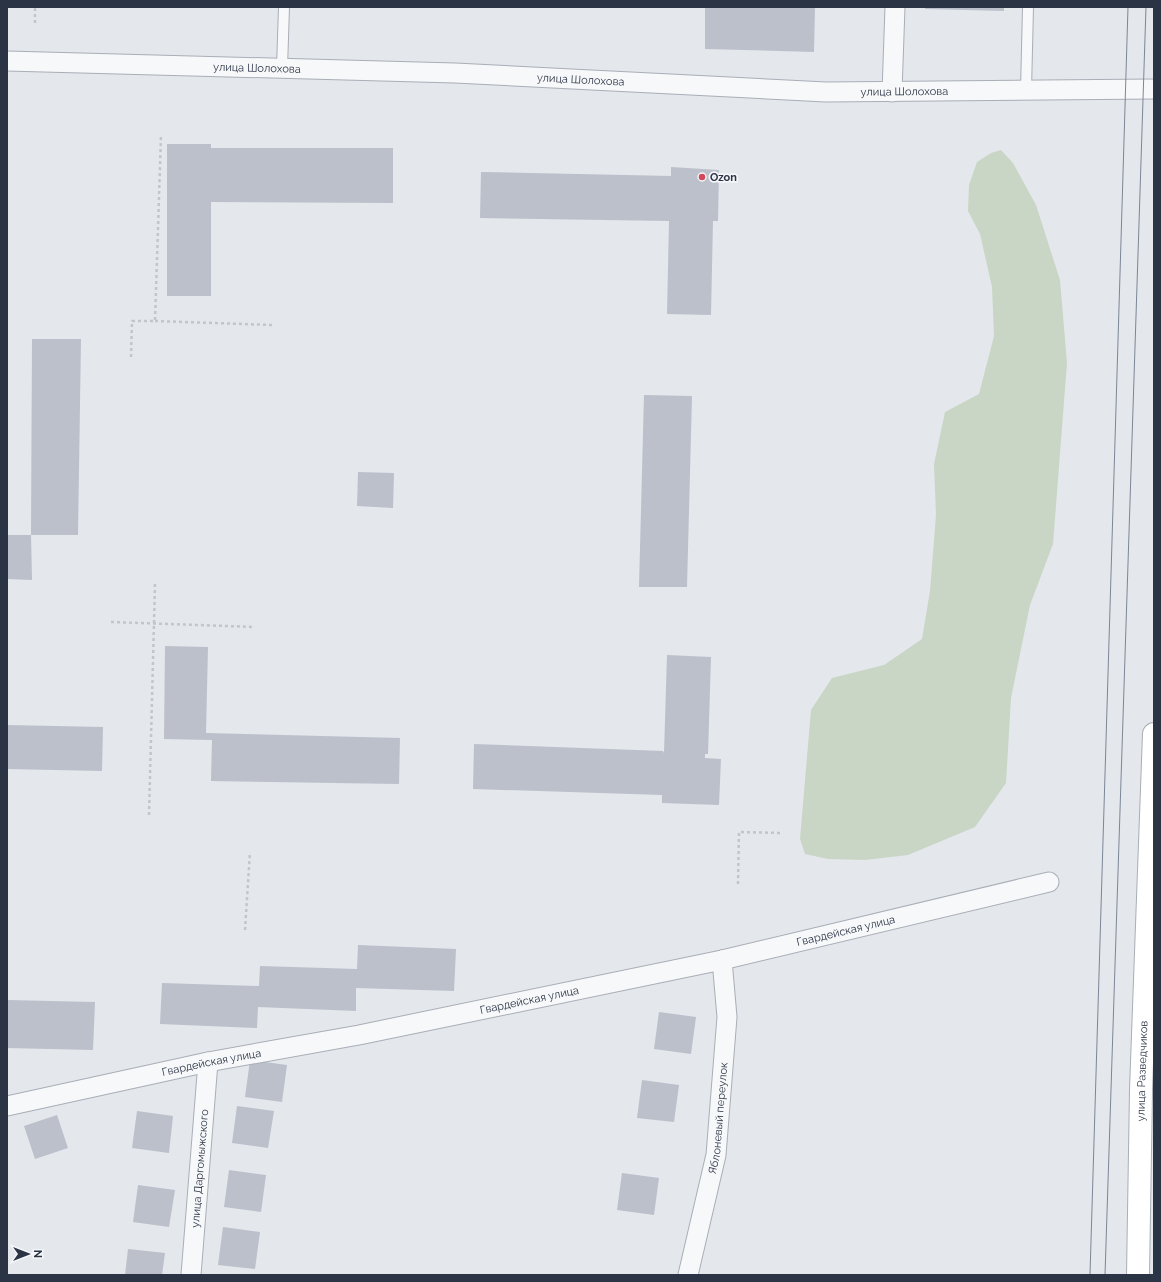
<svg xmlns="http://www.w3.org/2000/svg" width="1161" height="1282" font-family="Raleway,sans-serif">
  <rect width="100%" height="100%" fill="#e4e7ec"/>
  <path fill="#c9d6c5" d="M1001,150L1013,163L1036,205L1060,280L1067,363L1053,544L1030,605L1011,698L1006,783L975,827L908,855L865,860L828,859L805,854L800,839L811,710L832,678L884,665L922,639L930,591L936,515L934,464L945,412L979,394L994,336L992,287L980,234L968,211L969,185L977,162L991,153Z"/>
  <g fill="#bbc0ca">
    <path d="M705,7H815L814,52L705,49Z"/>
    <path d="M925,7H1004V11L925,9Z"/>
    <path d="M167,144H211V148H393V203L211,202V296H167Z"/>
    <path d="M671,167L719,170L718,221H713L711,315L667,314L669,221L480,218L481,172L671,176Z"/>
    <path d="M32,339H81L78,535H31Z"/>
    <path d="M644,395L692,396L687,587H639Z"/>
    <path d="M358,472L394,473L393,508L357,506Z"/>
    <path d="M7,535H31L32,580L7,579Z"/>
    <path d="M165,646L208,647L206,733L400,738L399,784L211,781L212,740L164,739Z"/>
    <path d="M667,655L711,657L708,754H705V758L721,759L719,805L662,803V795L473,789L474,744L663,751L664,753Z"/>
    <path d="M7,725L103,727L102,771L7,769Z"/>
    <path d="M358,945L456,949L454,991L356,988V1011L258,1007L257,1028L160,1024L162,983L259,986L260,966L357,969Z"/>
    <path d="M7,1000L95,1002L93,1050L7,1048Z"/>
    <path d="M659,1012L696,1017L691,1054L654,1049Z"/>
    <path d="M250,1060L287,1065L282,1102L245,1097Z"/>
    <path d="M642,1080L679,1085L674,1122L637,1118Z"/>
    <path d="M237,1106L274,1111L268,1148L232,1143Z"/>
    <path d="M137,1111L173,1116L169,1153L132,1148Z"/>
    <path d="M57,1115L68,1148L35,1159L24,1126Z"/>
    <path d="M229,1170L266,1175L261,1212L224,1207Z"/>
    <path d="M622,1173L659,1178L654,1215L617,1210Z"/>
    <path d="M138,1185L175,1190L169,1227L133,1222Z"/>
    <path d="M223,1227L260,1232L255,1269L218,1265Z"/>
    <path d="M128,1249L165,1253L162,1275H125Z"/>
  </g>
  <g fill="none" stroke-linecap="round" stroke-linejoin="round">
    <defs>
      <g id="service">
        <path d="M282,68L284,7"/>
        <path d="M1026,90L1028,7"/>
      </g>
      <g id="minor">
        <path id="s1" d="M7,61L455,73L826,92L1154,89"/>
        <path d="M892,92L895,7"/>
        <path id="s2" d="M7,1106L208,1062L359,1035L722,960L1049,882"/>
        <path id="s3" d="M191,1275L208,1062"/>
        <path id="s4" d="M688,1275L716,1155L727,1017L722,960"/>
      </g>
      <g id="secondary">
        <path id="s5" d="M1138,1275L1141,1090L1154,734"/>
      </g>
    </defs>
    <use href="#service" stroke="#a9aeb7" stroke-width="12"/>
    <use href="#minor" stroke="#a9aeb7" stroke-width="21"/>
    <use href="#secondary" stroke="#a9aeb7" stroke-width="24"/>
    <g stroke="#c2c5cb" stroke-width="2.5" stroke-dasharray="3 3" stroke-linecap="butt">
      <path d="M35,23V7"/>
      <path d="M155,321L272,325"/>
      <path d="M131,357L132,321H155L161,136"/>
      <path d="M111,622L255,627"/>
      <path d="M149,815L155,584"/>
      <path d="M738,884L739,832L781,833"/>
      <path d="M245,930L250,852"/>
    </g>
    <use href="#service" stroke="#f7f8fa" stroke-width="10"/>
    <use href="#minor" stroke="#f7f8fa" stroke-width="19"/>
    <use href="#secondary" stroke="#fff" stroke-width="22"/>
    <g stroke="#7d8696" stroke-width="1">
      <path d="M1090,1275L1128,7"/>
      <path d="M1105,1275L1146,7"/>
    </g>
  </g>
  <circle fill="#d1495b" stroke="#f4f6f9" stroke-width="1.5" cx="702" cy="177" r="4"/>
  <g text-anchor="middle" stroke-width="3.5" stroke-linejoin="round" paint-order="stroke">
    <g font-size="11" fill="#2b3445" stroke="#f4f6f9">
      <text dy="4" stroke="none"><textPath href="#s1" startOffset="250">улица Шолохова</textPath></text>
      <text dy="4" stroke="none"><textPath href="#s1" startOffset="574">улица Шолохова</textPath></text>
      <text dy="4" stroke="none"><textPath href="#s1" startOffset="898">улица Шолохова</textPath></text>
      <text dy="4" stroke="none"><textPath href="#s2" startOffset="857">Гвардейская улица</textPath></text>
      <text dy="4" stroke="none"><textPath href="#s2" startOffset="533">Гвардейская улица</textPath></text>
      <text dy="4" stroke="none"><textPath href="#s2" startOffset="209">Гвардейская улица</textPath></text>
      <text dy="4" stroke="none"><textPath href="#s5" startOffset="204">улица Разведчиков</textPath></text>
      <text dy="4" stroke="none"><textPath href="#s4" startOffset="160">Яблоневый переулок</textPath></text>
      <text dy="4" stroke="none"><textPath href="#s3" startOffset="107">улица Даргомыжского</textPath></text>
    </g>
    <g font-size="11" font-weight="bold" fill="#2b3445" stroke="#f4f6f9" text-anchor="start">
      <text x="710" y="181">Ozon</text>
    </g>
  </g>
  <rect width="1161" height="1282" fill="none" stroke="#2b3445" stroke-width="16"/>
  <g transform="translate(28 1254) rotate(90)" stroke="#f4f6f9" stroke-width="3" paint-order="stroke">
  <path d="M0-3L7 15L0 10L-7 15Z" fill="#2b3445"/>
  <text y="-6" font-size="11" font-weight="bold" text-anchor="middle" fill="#2b3445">N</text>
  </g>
</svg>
